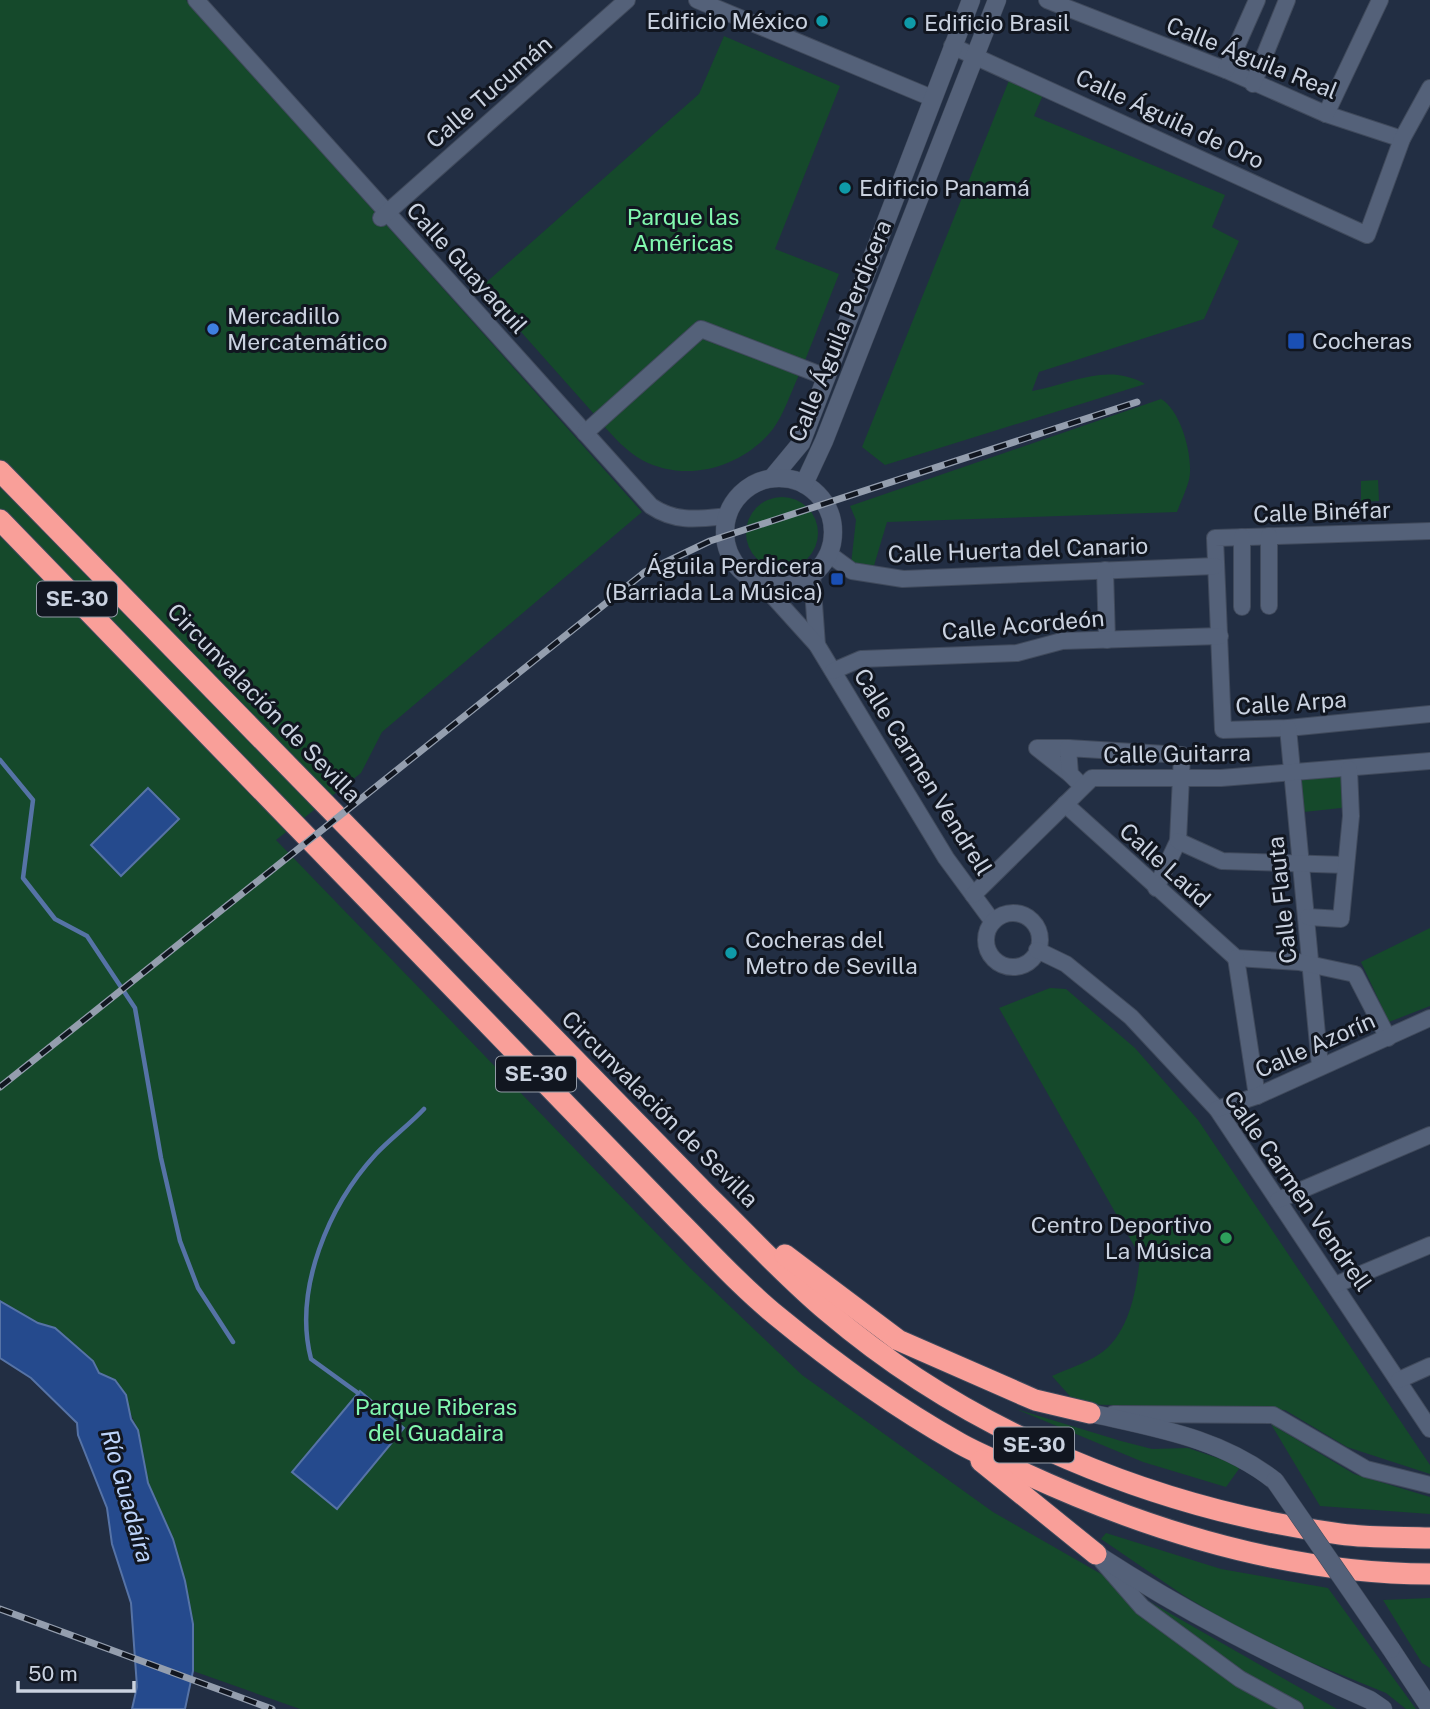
<svg xmlns="http://www.w3.org/2000/svg" width="1430" height="1709" font-family="'Public Sans',sans-serif">
  <rect width="100%" height="100%" fill="#222e43"/>
  <g fill="#15492b">
    <path d="M0,0H186L642,512L382,732L361,773L276,840L690,1268L802,1375L993,1512L1337,1709H300L193,1671V1624L185,1581L173,1539L148,1483L138,1430L115,1380L99,1373L93,1361L55,1328L38,1323L0,1300Z"/>
    <path d="M724,36L840,86L775,249L839,274L804,363L698,320L594,414L481,287L699,94Z"/>
    <path d="M1010,78L1043,95L1034,116L1225,195L1212,227L1239,241L1204,319L1039,372L1032,391C1071,384 1107,362 1145,384L885,465L862,447Z"/>
    <path d="M702,339L799,375C791,392 784,414 773,429C743,467 687,484 642,460C626,451 615,438 602,424Z"/>
    <path d="M1161,399C1181,410 1194,458 1189,480C1186,491 1181,501 1177,512L887,522L873,569L851,564L856,520L850,506Z"/>
    <path d="M1378,480L1379,501L1361,502V481Z"/>
    <circle cx="782" cy="533" r="36"/>
    <path d="M1349,769L1350,807L1295,813L1292,773Z"/>
    <path d="M1430,928V1006L1389,1022L1361,962Z"/>
    <path d="M1050,988L1066,989L1135,1048L1198,1120L1430,1465V1474L1347,1447L1285,1410L1077,1404L1052,1376C1067,1369 1084,1364 1098,1355C1129,1336 1137,1289 1140,1256L999,1008Z"/>
    <path d="M1016,1409L1121,1441L1152,1449L1188,1448L1241,1466L1226,1487L1143,1462Z"/>
    <path d="M1271,1424L1354,1474L1430,1497V1514L1320,1506Z"/>
    <path d="M1106,1533L1221,1569L1328,1588L1416,1709H1406L1386,1693L1263,1643L1183,1595L1101,1539Z"/>
    <path d="M1430,1598V1668L1422,1663L1383,1600Z"/>
  </g>
  <g fill="#254a8d" stroke="#5673a6" stroke-width="2">
    <path d="M148,788L179,819L121,876L91,845Z"/>
    <path d="M0,1301L38,1323L55,1328L93,1361L99,1373L115,1380L126,1395L131,1419L138,1430L148,1483L173,1539L185,1581L193,1624V1671L185,1709H132L137,1687L131,1603L112,1544L107,1508L78,1435L77,1423L31,1378L0,1358Z"/>
    <path d="M360,1391L404,1428L337,1509L292,1472Z"/>
  </g>
  <g fill="none" stroke-linecap="round" stroke-linejoin="round">
    <g stroke="#5673a6" stroke-width="4.5">
      <path d="M0,760L33,800L23,878L55,919L87,936L135,1008L161,1158L180,1241L198,1288L233,1342"/>
      <path d="M358,1393L311,1359C293,1289 329,1205 376,1154C391,1138 409,1125 424,1109"/>
    </g>
    <defs>
      <g id="street">
        <path d="M196,0L651,506C676,523 699,519 728,516"/>
        <path d="M697,0L932,98"/>
        <path d="M1047,0L1226,70L1326,114L1402,139"/>
        <path d="M952,46L1367,235L1402,139L1430,88"/>
        <path d="M1226,70L1257,0"/>
        <path d="M1253,84L1287,0"/>
        <path d="M1326,114L1380,0"/>
        <path d="M381,218L627,0"/>
        <path d="M585,433L701,329L826,377"/>
        <path d="M1430,531L1215,538L1223,730L1288,728L1430,714"/>
        <path d="M1269,536V606"/>
        <path d="M1242,537V607"/>
        <path d="M829,554L852,571L903,579L1215,566"/>
        <path d="M1105,570L1107,640"/>
        <path d="M812,576L817,645"/>
        <path d="M762,584L817,645L946,858L993,922"/>
        <path d="M833,671L861,659L1017,653L1062,641L1220,636"/>
        <path d="M1288,728L1320,1066"/>
        <path d="M1068,748H1037L1070,774"/>
        <path d="M1081,785L1070,774L1068,748L1182,755L1178,841L1156,888"/>
        <path d="M1065,804L1236,958L1299,962L1355,974L1388,1038"/>
        <path d="M1178,841L1222,861L1346,865"/>
        <path d="M973,895L1092,778H1221L1430,761"/>
        <circle cx="1013" cy="940" r="27"/>
        <path d="M1308,917L1341,919L1351,816L1349,769"/>
        <path d="M1037,950L1066,964L1131,1017L1217,1109L1430,1429"/>
        <path d="M1236,958L1257,1096"/>
        <path d="M1217,1109L1257,1096L1430,1018"/>
        <path d="M1278,1200L1430,1135"/>
        <path d="M1335,1285L1430,1245"/>
        <path d="M1399,1380L1430,1366"/>
        <path d="M1113,1414L1273,1415L1366,1469L1430,1485"/>
        <path d="M1102,1561L1142,1607L1240,1679L1295,1709"/>
      </g>
      <g id="secondary">
        <path d="M772,478L801,443L971,0"/>
        <circle cx="779" cy="532" r="54"/>
        <path d="M804,484L824,441L997,0"/>
        <path d="M1090,1413C1156,1428 1221,1438 1275,1481"/>
        <path d="M1096,1554C1187,1613 1271,1656 1370,1700L1383,1709"/>
        <path d="M1391,1649L1430,1708"/>
      </g>
      <g id="highway">
        <path d="M0,471L710,1198C749,1236 786,1277 828,1312C970,1433 1156,1509 1340,1534C1369,1538 1400,1537 1430,1538"/>
        <path d="M0,520L678,1220C710,1252 741,1287 777,1316C834,1363 895,1407 959,1443C980,1455 1004,1464 1026,1474C1152,1532 1290,1574 1430,1574"/>
        <path d="M785,1255L898,1340L1035,1400L1090,1413"/>
        <path d="M981,1461L1096,1554"/>
      </g>
    </defs>
    <use href="#street" stroke="#404a5c" stroke-width="18"/>
    <use href="#secondary" stroke="#404a5c" stroke-width="19"/>
    <use href="#highway" stroke="#404a5c" stroke-width="23"/>
    <use href="#street" stroke="#546179" stroke-width="16"/>
    <use href="#secondary" stroke="#546179" stroke-width="18"/>
    <use href="#highway" stroke="#f99f99" stroke-width="21"/>
    <defs>
      <g id="rail">
        <path d="M0,1087L645,572L710,541L1137,402"/>
        <path d="M0,1609L272,1709"/>
      </g>
    </defs>
    <use href="#rail" stroke="#949eae" stroke-width="7"/>
    <use href="#rail" stroke="#111620" stroke-width="4.5" stroke-dasharray="13" stroke-linecap="butt"/>
    <defs>
      <path id="secondary-bridge" d="M1275,1481L1391,1649"/>
    </defs>
    <use href="#secondary-bridge" stroke="#404a5c" stroke-width="19" stroke-linecap="butt"/>
    <use href="#secondary-bridge" stroke="#546179" stroke-width="18"/>
  </g>
  <g fill="#0f9aa8" stroke="#111620" stroke-width="2.5">
    <circle cx="822" cy="21" r="7"/>
    <circle cx="910" cy="23" r="7"/>
    <circle cx="845" cy="188" r="7"/>
    <circle cx="731" cy="953" r="7"/>
  </g>
  <circle fill="#3f7fe0" stroke="#111620" stroke-width="2.5" cx="213" cy="329" r="7"/>
  <g fill="#1a4fb4" stroke="#111620" stroke-width="2.5">
    <rect x="1287" y="332" width="18" height="18" rx="3.5"/>
    <rect x="830" y="572" width="14" height="14" rx="3.5"/>
  </g>
  <circle fill="#2e9e5b" stroke="#111620" stroke-width="2.5" cx="1226" cy="1238" r="7"/>
  <g text-anchor="middle" stroke-width="6" stroke-linejoin="round" paint-order="stroke">
    <g fill="#111620" stroke="#929aa6" stroke-width="2">
      <rect x="37" y="581.5" width="80" height="35" rx="5"/>
      <rect x="496" y="1056.5" width="80" height="35" rx="5"/>
      <rect x="994" y="1427.5" width="80" height="35" rx="5"/>
    </g>
    <g font-size="21" font-weight="bold" fill="#cad2e0">
      <text x="77" y="606">SE-30</text>
      <text x="536" y="1081">SE-30</text>
      <text x="1034" y="1452">SE-30</text>
    </g>
    <g font-size="23" fill="#cad2e0" stroke="#111620" text-anchor="start">
      <text x="808" y="29" text-anchor="end">Edificio México</text>
      <text x="924" y="31">Edificio Brasil</text>
      <text x="859" y="196">Edificio Panamá</text>
      <text x="227" y="324">Mercadillo<tspan x="227" dy="26">Mercatemático</tspan></text>
      <text x="1312" y="349">Cocheras</text>
      <text x="823" y="574" text-anchor="end">Águila Perdicera<tspan x="823" dy="26">(Barriada La Música)</tspan></text>
      <text x="745" y="948">Cocheras del<tspan x="745" dy="26">Metro de Sevilla</tspan></text>
      <text x="1212" y="1233" text-anchor="end">Centro Deportivo<tspan x="1212" dy="26">La Música</tspan></text>
    </g>
    <g font-size="23" fill="#cad2e0" stroke="#111620">
      <text transform="translate(1252 58) rotate(22)" y="8">Calle Águila Real</text>
      <text transform="translate(489 92) rotate(-41)" y="8">Calle Tucumán</text>
      <text transform="translate(1170 119) rotate(25)" y="8">Calle Águila de Oro</text>
      <text transform="translate(467 268) rotate(48)" y="8">Calle Guayaquil</text>
      <text transform="translate(840 331) rotate(-68)" y="8">Calle Águila Perdicera</text>
      <text transform="translate(1322 512) rotate(-2)" y="8">Calle Binéfar</text>
      <text transform="translate(1018 550) rotate(-2)" y="8">Calle Huerta del Canario</text>
      <text transform="translate(1023 625) rotate(-5)" y="8">Calle Acordeón</text>
      <text transform="translate(264 703) rotate(46)" y="8">Circunvalación de Sevilla</text>
      <text transform="translate(1291 703) rotate(-4)" y="8">Calle Arpa</text>
      <text transform="translate(1177 754) rotate(-1)" y="8">Calle Guitarra</text>
      <text transform="translate(923 772) rotate(58)" y="8">Calle Carmen Vendrell</text>
      <text transform="translate(1165 865) rotate(42)" y="8">Calle Laúd</text>
      <text transform="translate(1282 900) rotate(-96)" y="8">Calle Flauta</text>
      <text transform="translate(1315 1045) rotate(-24)" y="8">Calle Azorín</text>
      <text transform="translate(660 1109) rotate(45)" y="8">Circunvalación de Sevilla</text>
      <text transform="translate(1298 1191) rotate(55)" y="8">Calle Carmen Vendrell</text>
    </g>
    <g font-size="23" fill="#82f8af" stroke="#111620">
      <text x="683" y="225">Parque las<tspan x="683" dy="26">Américas</tspan></text>
      <text x="436" y="1415">Parque Riberas<tspan x="436" dy="26">del Guadaira</tspan></text>
    </g>
    <g font-size="24" font-style="italic" fill="#bdd4fb" stroke="#111620">
      <text transform="translate(127 1496) rotate(74)" y="8">Río Guadaíra</text>
    </g>
  </g>
  <path d="M18 1681v10h116v-10" fill="none" stroke="#cad2e0" stroke-width="3.5"/>
  <text x="28" y="1681" font-size="21" fill="#cad2e0" stroke="#111620" stroke-width="5" paint-order="stroke">50 m</text>
</svg>
